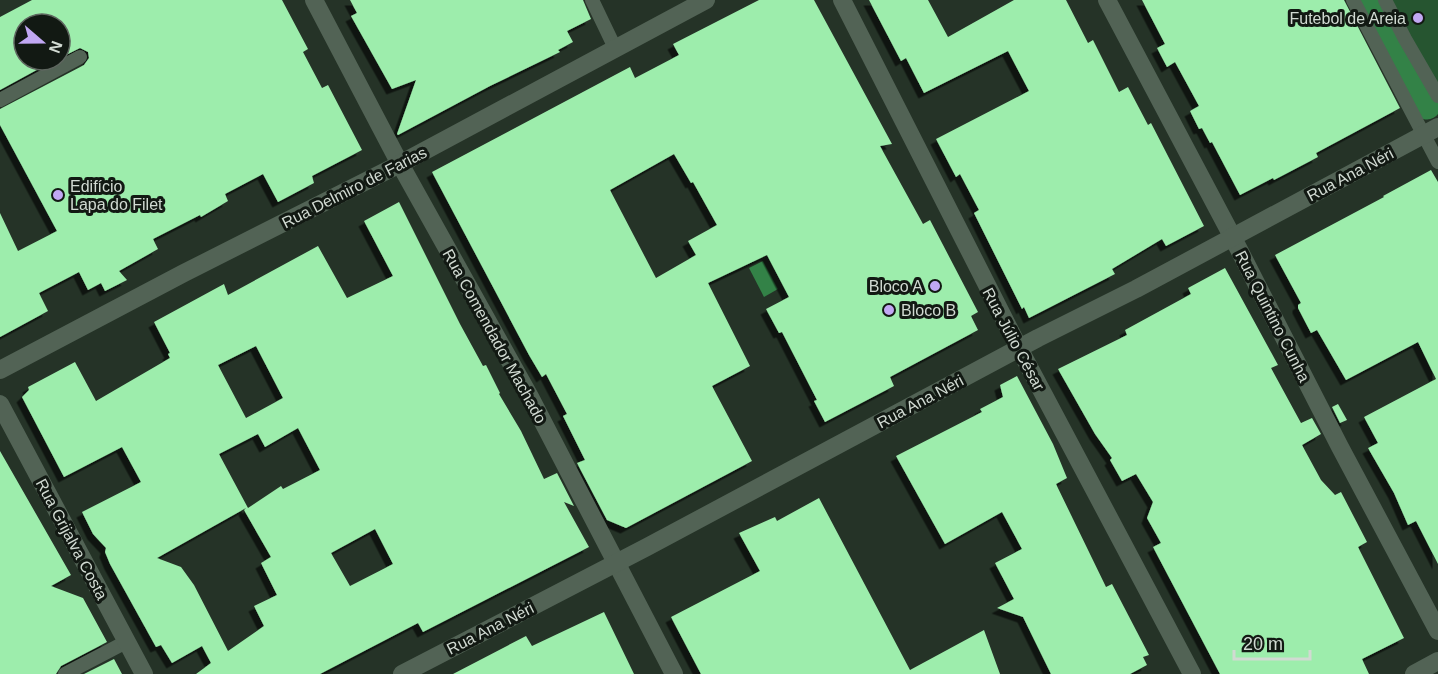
<svg xmlns="http://www.w3.org/2000/svg" width="1438" height="674" font-family="Arial,sans-serif">
  <defs>
    <filter id="shadow"><feDropShadow dx="-5.5" dy="5.5" stdDeviation="0" flood-color="#0009"/></filter>
  </defs>
  <rect width="100%" height="100%" fill="#253327"/>
  <path fill="#265530" d="M1390,0H1438V94Z"/>
  <path fill="#338247" d="M763,261L778,289L764,297L749,268Z"/>
  <g fill="none" stroke-linecap="round" stroke-linejoin="round">
    <path stroke="#338247" stroke-width="27" d="M1369,0L1427,106"/>
  </g>
  <g fill="#9dedac" fill-rule="evenodd" filter="url(#shadow)">
    <path d="M32,0H282L308,49L303,52L322,88L328,85L362,150L312,176L314,183L278,202L263,174L225,194L228,201L201,217L200,215L153,239L158,249L119,271L127,280L105,291L101,283L88,290L79,272L39,293L48,311L0,337V213L18,251L57,231L0,125V109L84,65L89,58L88,52L80,48L60,58V24H24V60H55L0,90V17Z"/>
    <path d="M350,0H583L591,19L567,31L573,42L558,50L560,52L490,86L398,135L397,134L416,80L392,89L351,16L357,13Z"/>
    <path d="M759,0H814L892,144L880,146L923,224L930,220L978,312L971,316L978,330L890,377L894,386L825,422L814,401L817,400L782,332L779,333L766,309L789,297L767,255L708,283L750,366L712,386L752,461L626,528L607,520L577,463L585,460L563,416L567,414L546,374L542,377L529,355L432,172L630,67L635,78L679,55L673,44ZM674,154L691,183L693,182L717,225L688,241L696,255L656,278L610,190Z"/>
    <path d="M869,0H928L948,37L1014,0H1066L1088,43L1093,40L1119,92L1128,87L1148,125L1151,123L1204,226L1166,246L1162,239L1112,269L1115,274L1029,318L1024,307L1022,309L974,213L979,210L960,174L956,177L936,139L1029,91L1008,51L924,93L906,58L901,61Z"/>
    <path d="M1142,0H1344L1400,108L1316,153L1318,157L1274,180L1273,178L1240,195L1212,142L1210,143L1202,128L1199,129L1190,111L1199,106L1175,62L1167,67L1157,48L1165,44Z"/>
    <path d="M1431,170L1438,182V564L1416,521L1408,525L1394,493L1368,448L1378,443L1364,417L1436,379L1418,342L1346,380L1317,330L1311,333L1298,308V305L1301,303L1275,255L1384,197L1383,196Z"/>
    <path d="M399,202L460,324L483,366L486,365L500,393L499,394L521,431L544,479L557,473L574,506L564,502L589,547L423,632L418,623L320,674H196L211,663L202,646L172,663L161,645L156,647L110,564L105,552L106,548L93,534L82,512L141,482L122,447L64,477L22,397L29,390L28,387L75,362L96,401L170,358L168,354L170,353L154,322L224,284L228,295L318,246L347,298L393,276L364,221ZM256,346L283,398L246,418L218,365ZM298,428L320,470L283,489L281,486L248,508L219,454L258,434L265,447ZM246,508L244,510L271,557L261,563L277,595L254,606L264,626L228,651L194,585L181,567L157,558ZM375,529L393,564L350,586L331,553Z"/>
    <path d="M1225,268L1278,365L1271,368L1301,423L1312,418L1321,434L1302,445L1321,480L1335,495L1341,492L1367,542L1358,547L1404,638L1362,659L1369,674H1220L1153,547L1161,543L1147,518L1153,502L1136,474L1122,481L1110,460L1112,458L1095,434L1058,369L1127,335L1125,330L1191,294L1188,288Z"/>
    <path d="M1017,376L1053,444L1067,478L1056,484L1106,587L1112,584L1149,655L1143,657L1147,665L1130,674H1051L1023,617L997,608L1014,599L995,563L1022,549L1002,512L945,544L896,456L982,412L980,409L1003,397L1000,385Z"/>
    <path d="M1338,404L1347,420L1340,423L1332,407Z"/>
    <path d="M0,451L71,575L51,586L83,598L107,642L61,666L56,674H0Z"/>
    <path d="M819,498L910,670L984,630L1000,674H701L671,617L760,571L739,533L775,517L777,521Z"/>
    <path d="M604,612L634,674H453L526,636L532,646Z"/>
    <path d="M114,659L122,674H84Z"/>
  </g>
  <g fill="none" stroke-linecap="round" stroke-linejoin="round">
    <g stroke="#526355" stroke-width="14">
      <path d="M592,0L615,48"/>
      <path d="M1353,0L1438,162"/>
      <path d="M1385,0L1405,39L1438,96"/>
      <path d="M0,100L80,57"/>
      <path d="M65,674L126,642"/>
    </g>
    <g stroke="#526355" stroke-width="18">
      <path d="M314,0L400,164L530,397L674,674"/>
      <path d="M842,0L1019,348L1192,674"/>
      <path d="M1107,0L1232,236L1340,447L1438,631"/>
      <path d="M0,370L184,273L400,164L706,0"/>
      <path d="M0,404L144,674"/>
      <path d="M402,674L647,547L1038,338L1136,289L1438,127"/>
      <path d="M1414,674L1438,661"/>
    </g>
  </g>
  <g fill="#c1a8f3" stroke="#121913" stroke-width="2">
    <circle cx="1418" cy="18" r="6"/>
    <circle cx="58" cy="195" r="6"/>
    <circle cx="935" cy="286" r="6"/>
    <circle cx="889" cy="310" r="6"/>
  </g>
  <g text-anchor="middle" stroke-width="6" stroke-linejoin="round" paint-order="stroke">
    <g font-size="16" fill="#d1dad2" stroke="#121913" text-anchor="end">
      <text x="1406" y="24">Futebol de Areia</text>
      <text x="70" y="192" text-anchor="start">Edifício<tspan x="70" dy="18">Lapa do Filet</tspan></text>
      <text x="923" y="292">Bloco A</text>
      <text x="901" y="316" text-anchor="start">Bloco B</text>
    </g>
    <g font-size="16" fill="#d1dad2" stroke="#121913">
      <text transform="translate(1350 174) rotate(-28)" y="6">Rua Ana Néri</text>
      <text transform="translate(354 187) rotate(-27)" y="6">Rua Delmiro de Farias</text>
      <text transform="translate(1273 316) rotate(63)" y="6">Rua Quintino Cunha</text>
      <text transform="translate(495 336) rotate(61)" y="6">Rua Comendador Machado</text>
      <text transform="translate(1014 339) rotate(62)" y="6">Rua Júlio César</text>
      <text transform="translate(920 401) rotate(-28)" y="6">Rua Ana Néri</text>
      <text transform="translate(72 539) rotate(62)" y="6">Rua Grijalva Costa</text>
      <text transform="translate(490 628) rotate(-27)" y="6">Rua Ana Néri</text>
    </g>
  </g>
  <g transform="translate(42 42) rotate(110)"><circle r="28" fill="#121913" stroke="#5e665f" stroke-width="1.5"/>
  <path d="M0-4.5L10 22L0 15L-10 22Z" fill="#c1a8f3"/>
  <text y="-9" font-size="16" font-weight="bold" text-anchor="middle" fill="#d1dad2">N</text>
  </g>
  <path d="M1234 650v9h76v-9" fill="none" stroke="#d1dad2" stroke-width="3"/>
  <text x="1243" y="650" font-size="18" fill="#d1dad2" stroke="#121913" stroke-width="4.5" paint-order="stroke">20 m</text>
</svg>
